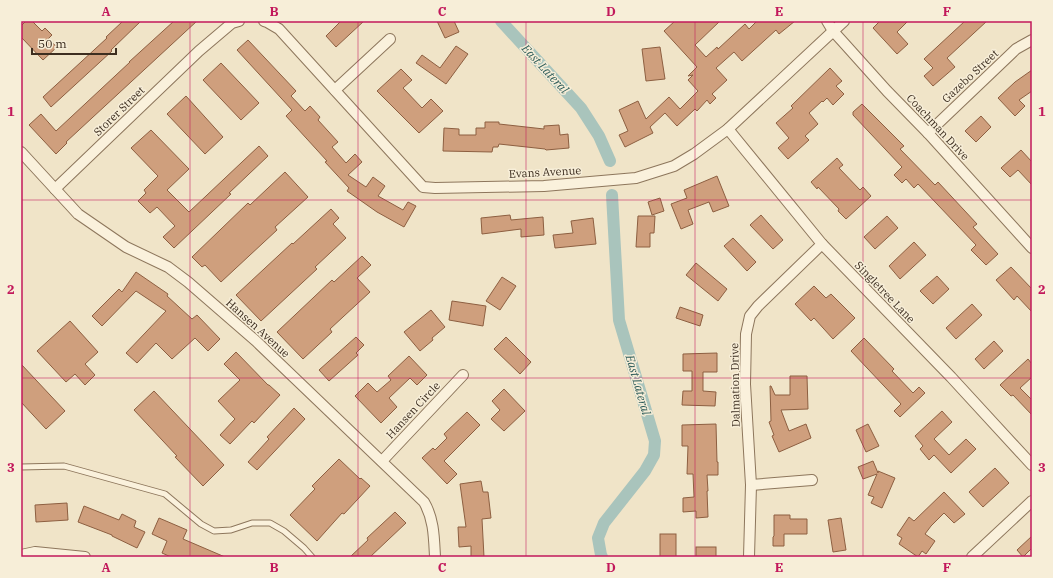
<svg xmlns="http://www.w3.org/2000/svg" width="1053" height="578" font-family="'IBM Plex Serif',serif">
  <rect width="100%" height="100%" fill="#f0e4c8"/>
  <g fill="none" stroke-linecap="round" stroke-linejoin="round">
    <g stroke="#a9c4bc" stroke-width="12">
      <path d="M501,21L581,108L599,136L610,161"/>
      <path d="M602,557L601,555L598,538L604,523L645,471L654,455L655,441L619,320L612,195"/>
    </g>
  </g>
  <g fill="#cf9f7d" stroke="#8d5f41">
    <path d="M26,21H32L42,31L45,28L52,35L48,39L57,47L43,60L21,37V26Z"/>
    <path d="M123,21H141L111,50L112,51L51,107L43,97L107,38L106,37Z"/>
    <path d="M174,21H197L66,142L67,143L56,154L29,125L41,114L56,131L130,62H129Z"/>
    <path d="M341,21H364L336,47L326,36Z"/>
    <path d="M437,21H454L459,32L445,38Z"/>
    <path d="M675,21H720L695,45L706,57L717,47L718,49L745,24L749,29L757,21H795L779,34L776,30L742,61L734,52L716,68L727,80L712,94L716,98L710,104L707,100L697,111L695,109L677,126L665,113L650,127L653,133L625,147L619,135L628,131L619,110L638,101L646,119L669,97L680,109L698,91L688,80L693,75L688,76L697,67L664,31Z"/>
    <path d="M880,21H908L897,32L908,44L897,54L873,28Z"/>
    <path d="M965,21H987L947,58L955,67L933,86L924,76L933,68L924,59Z"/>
    <path d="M248,40L296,91L291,96L305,111L310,106L320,117L318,120L338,142L332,147L346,163L355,154L362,162L348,175L366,187L373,177L385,186L378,196L403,210L408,202L416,206L404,227L377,212L347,191L349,188L325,162L327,161L286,116L292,110L237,50Z"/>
    <path d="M456,46L468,54L446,84L416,63L422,55L440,68Z"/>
    <path d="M660,47L665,79L646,81L642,49Z"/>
    <path d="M221,63L259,103L241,120L203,80Z"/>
    <path d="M830,68L842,81L836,86L844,94L833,105L827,98L823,102L822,101L809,113L818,124L805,136L809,140L788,159L778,148L789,138L776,123L793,108L791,106Z"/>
    <path d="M401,69L412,80L403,88L422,108L431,99L443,111L419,133L377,91Z"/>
    <path d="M1032,70V91L1019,100L1025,106L1015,116L998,98L1015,82Z"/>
    <path d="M186,96L223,137L205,154L167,114Z"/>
    <path d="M862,104L904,146L900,149L935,185L938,182L977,224L973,227L998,254L986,265L971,250L976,245L918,184L914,188L906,179L902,183L894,175L902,167L853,115V112Z"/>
    <path d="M981,116L991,127L976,142L965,131Z"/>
    <path d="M485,122H499V124L544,129V126L559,125L560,135L568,134L569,148L546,150L545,149L499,144L498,147H493L492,152L443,151L444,128L459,129V135H476V128H485Z"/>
    <path d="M151,130L189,169L167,190L189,212L259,146L268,156L229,193L231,194L174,248L163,237L175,226L157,207L150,213L138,201L146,193L144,190L158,176L131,148Z"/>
    <path d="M1021,150L1032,162V185L1018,170L1010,177L1001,168Z"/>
    <path d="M837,158L843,165L839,168L860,190L863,187L871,196L846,219L838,211L839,209L818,187L817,189L811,182Z"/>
    <path d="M285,172L308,197L275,227L277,230L221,282L205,265L202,267L192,257L248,203L250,205Z"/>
    <path d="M717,176L729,206L713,212L709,202L688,210L693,224L681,229L671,204L687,198L684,190Z"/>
    <path d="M660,198L664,211L652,215L648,202Z"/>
    <path d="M331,209L339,218L333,224L346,238L315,267L317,269L261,321L236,295L292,243L293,244Z"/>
    <path d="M510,215L511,220L543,217L544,235L521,237V229L482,234L481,218Z"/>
    <path d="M761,215L783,240L773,249L750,225Z"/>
    <path d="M638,216H655L654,233H650V247H636Z"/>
    <path d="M887,216L898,228L875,249L864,237Z"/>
    <path d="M593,218L596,244L555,248L553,235L573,233L571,221Z"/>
    <path d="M733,238L756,262L747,271L724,246Z"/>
    <path d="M914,242L926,255L900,279L889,266Z"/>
    <path d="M362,256L371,265L357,278L370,292L330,329L332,332L303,359L277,332L332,280L334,282Z"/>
    <path d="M696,263L727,289L718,301L686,275Z"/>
    <path d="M1011,267L1032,289V312L1017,296L1014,300L996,280Z"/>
    <path d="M136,272L168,294L167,296L192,319L197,315L220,339L208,351L195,338L172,359L156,343L137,363L126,353L166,311L136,291L102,326L92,316L119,289L122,292Z"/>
    <path d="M937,276L949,289L933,304L920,291Z"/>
    <path d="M502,277L516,286L500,310L486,301Z"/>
    <path d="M814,286L826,298L831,294L855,318L833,339L814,318L811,321L795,304Z"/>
    <path d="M452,301L486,306L483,326L449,320Z"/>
    <path d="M972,304L982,315L956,339L946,328Z"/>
    <path d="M680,307L703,315L700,326L676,318Z"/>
    <path d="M431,310L445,327L432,338L433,340L420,351L404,332Z"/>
    <path d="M70,321L98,352L85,364L95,375L85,385L75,374L66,382L37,351Z"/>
    <path d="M356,337L364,345L356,353L358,355L329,381L319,370Z"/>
    <path d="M506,337L531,362L520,374L494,349Z"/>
    <path d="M864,338L894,369L892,371L913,393L919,387L925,393L900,417L894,411L901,404L851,351Z"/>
    <path d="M994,341L1003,351L984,369L975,359Z"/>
    <path d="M236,352L268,385H269L280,395L254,423L252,421L230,444L220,435L235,419L218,401L240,380L224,364Z"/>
    <path d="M717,353V372H703V391L716,392L715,406L682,405L683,391H692V371H683V354Z"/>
    <path d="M409,356L427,375L417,385L410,378L389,398L397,407L381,423L355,396L368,383L377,392L391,380L388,376Z"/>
    <path d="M1028,359L1032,364V377L1020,388L1032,400V415L1013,395L1011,396L1000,385Z"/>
    <path d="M21,364L65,411L46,429L21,402Z"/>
    <path d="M790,376H807L808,409L781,410L789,431L806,424L811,438L779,452L772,436L774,435L769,422L771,421L770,386H771L775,395H790Z"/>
    <path d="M504,389L525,411L504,431L491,419L500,410L492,401Z"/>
    <path d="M154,391L224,465L203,486L175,457L177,456L134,410Z"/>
    <path d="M294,408L305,419L257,470L248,462L269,439L267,437Z"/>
    <path d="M942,411L952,422L934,439L949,455L966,439L976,449L951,473L934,455L929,460L920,449L923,446L915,436Z"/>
    <path d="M467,412L480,425L444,461L457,474L447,484L422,458L433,448L435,450L447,438L444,434Z"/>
    <path d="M716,424L717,462H718V475H707L708,491H707L708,517L696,518V511L683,512V498L694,497L693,474H687L688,446H682V425Z"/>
    <path d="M868,424L879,446L866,452L856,430Z"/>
    <path d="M339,459L360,479L361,478L370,486L344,514L342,513L317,541L290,515L315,489L312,486Z"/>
    <path d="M873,461L878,473V471L895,478L882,508L871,503L874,497L868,495L877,474L863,479L858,467Z"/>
    <path d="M995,468L1009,483L983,507L969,492Z"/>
    <path d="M481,481L483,492H488L491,518L482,519L484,557H471V546L459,547L458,527H466L460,484Z"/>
    <path d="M944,492L965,514L954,523L944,513L931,526L925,534L935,541L926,554L922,551L918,557L899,544L902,538L897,535L909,517L914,521Z"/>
    <path d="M67,503L68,520L36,522L35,505Z"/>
    <path d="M84,506L119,520L122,514L136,521L134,527L145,532L137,548L112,536V535L78,522Z"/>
    <path d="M395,512L406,523L370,557H350L368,540L367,538Z"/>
    <path d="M774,515H790V519H807V534H784V546H773V537L774,536Z"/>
    <path d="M159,518L187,530L183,539L225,557H171L162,553L167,541L152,534Z"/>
    <path d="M841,518L846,550L833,552L828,520Z"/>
    <rect x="660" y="534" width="16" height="23"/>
    <path d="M1032,536V548L1023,557L1017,550Z"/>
    <rect x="696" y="547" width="20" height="10"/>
  </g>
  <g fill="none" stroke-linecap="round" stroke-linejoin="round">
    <defs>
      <path id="service" d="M21,467L64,466L165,494L201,524L214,531L231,530L252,523H270L284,531L304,548L312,557"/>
      <g id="minor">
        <path d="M264,21L267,22L279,29L423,187L435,188L544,186L636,178L674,166L694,154L728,129L844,21"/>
        <path d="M827,21L833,31L843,42L887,91L928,133L1032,248"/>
        <path d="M335,90L390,39"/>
        <path d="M728,129L822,244L951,377L1032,465"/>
        <path d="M928,133L1016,49L1032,40"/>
        <path d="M21,152L78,214L126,247L168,267L188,282L256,341L424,502C434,519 434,538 435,557"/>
        <path d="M55,189L199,51L232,23L239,21"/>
        <path d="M382,461L463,375"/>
        <path d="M751,485L812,480"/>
        <path d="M21,555L35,552L85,557"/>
        <path d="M749,557L751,485L745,384L746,334L750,316L758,306L822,244"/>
        <path d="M972,557L1032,501"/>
      </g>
    </defs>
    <use href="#service" stroke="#8d765c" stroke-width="7"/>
    <use href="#minor" stroke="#8d765c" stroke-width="12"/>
    <use href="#service" stroke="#faf1dc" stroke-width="5"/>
    <use href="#minor" stroke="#faf1dc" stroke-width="10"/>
  </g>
  <path fill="none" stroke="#c2185b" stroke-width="1" stroke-opacity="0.55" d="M190,21V557M358,21V557M526,21V557M695,21V557M863,21V557M21,200H1032M21,378H1032"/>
  <g text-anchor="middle" stroke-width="3" stroke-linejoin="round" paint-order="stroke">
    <g font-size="11" fill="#3d2e20" stroke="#f7eed8">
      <text transform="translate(970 76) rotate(-43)" y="4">Gazebo Street</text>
      <text transform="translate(119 111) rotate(-44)" y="4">Storer Street</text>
      <text transform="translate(938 127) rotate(47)" y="4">Coachman Drive</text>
      <text transform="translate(545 172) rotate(-3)" y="4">Evans Avenue</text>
      <text transform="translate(885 292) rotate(46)" y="4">Singletree Lane</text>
      <text transform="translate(258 328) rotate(42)" y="4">Hansen Avenue</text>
      <text transform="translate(735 385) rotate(-91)" y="4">Dalmation Drive</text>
      <text transform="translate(413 410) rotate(-47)" y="4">Hansen Circle</text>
    </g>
    <g font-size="12" font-style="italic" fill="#2f5d5a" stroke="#f7eed8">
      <text transform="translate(545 69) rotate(47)" y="4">East Lateral</text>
      <text transform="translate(638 385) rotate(74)" y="4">East Lateral</text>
    </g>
  </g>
  <rect width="1053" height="578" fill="none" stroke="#f7eed8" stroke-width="44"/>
  <path d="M32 48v6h84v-6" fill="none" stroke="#3d2e20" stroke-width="2"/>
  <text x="38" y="48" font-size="12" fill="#3d2e20" stroke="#f7eed8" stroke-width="3" paint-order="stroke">50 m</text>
  <rect x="22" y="22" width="1009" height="534" fill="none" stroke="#c2185b" stroke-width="1.5"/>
  <g font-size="13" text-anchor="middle" font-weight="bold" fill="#c2185b">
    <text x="106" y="16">A</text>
    <text x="274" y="16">B</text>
    <text x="442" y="16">C</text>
    <text x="611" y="16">D</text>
    <text x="779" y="16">E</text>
    <text x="947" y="16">F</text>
    <text x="11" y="116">1</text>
    <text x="1042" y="116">1</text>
    <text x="11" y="294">2</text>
    <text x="1042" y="294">2</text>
    <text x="11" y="472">3</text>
    <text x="1042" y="472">3</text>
    <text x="106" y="572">A</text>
    <text x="274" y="572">B</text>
    <text x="442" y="572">C</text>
    <text x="611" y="572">D</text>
    <text x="779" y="572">E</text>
    <text x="947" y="572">F</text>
  </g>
</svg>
